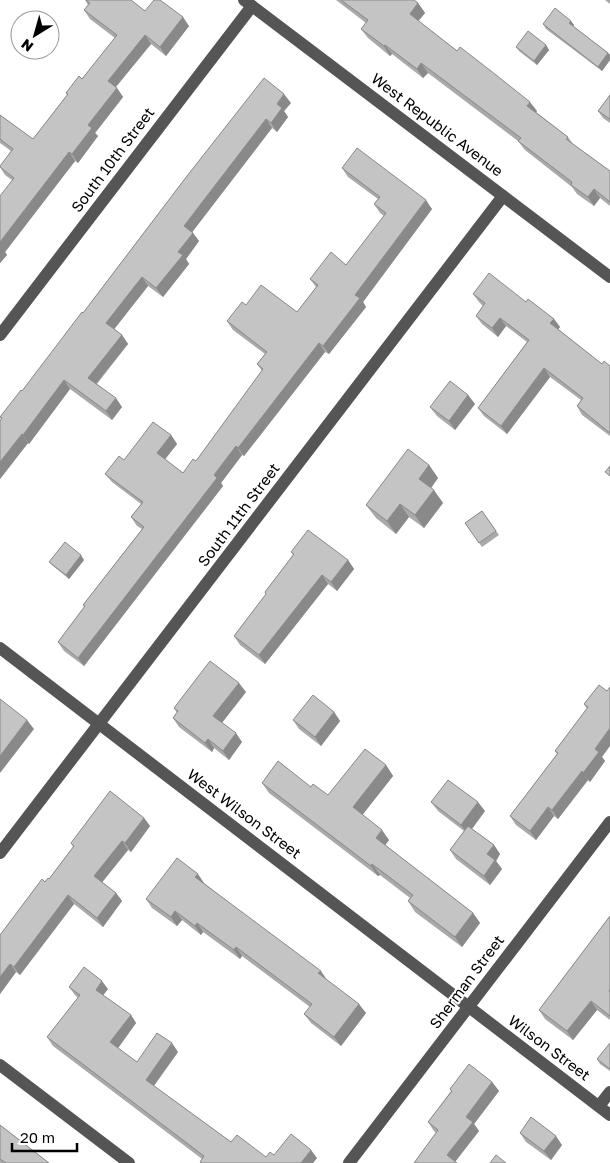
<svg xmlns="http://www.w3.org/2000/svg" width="610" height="1163" font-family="'Golos Text',sans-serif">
  <rect width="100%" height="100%" fill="#fff"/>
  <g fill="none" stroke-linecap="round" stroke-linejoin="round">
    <g stroke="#555" stroke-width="12">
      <path d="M244,0L610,277"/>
      <path d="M0,335L252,6"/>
      <path d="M0,648L610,1115"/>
      <path d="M0,853L503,196"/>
      <path d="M0,1065L129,1163"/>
      <path d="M599,1106L610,1092"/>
      <path d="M349,1163L610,822"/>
    </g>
  </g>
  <g fill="#a9a9a9">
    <path d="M85,0H131L145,11L189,26L166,56L151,44L116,87L123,97L95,133L98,136L78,163L75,161L5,252L7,255L0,263L12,180L5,175L0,167L11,151L0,143V115L33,139L67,95L66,93L82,79L115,38L90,19L84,10L88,5Z"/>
    <path d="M336,0H414L418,3L425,13L418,21L537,111L536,112L568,137L573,144L610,171V206L600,198L594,206L577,194L572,187L525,150L518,141L428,73L423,78L392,54L390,56L368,38L361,29L366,23Z"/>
    <path d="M605,0H610V4Z"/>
    <path d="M571,21L574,25L573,26L608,53L610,55V60L602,71L546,29L543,24Z"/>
    <path d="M546,45L549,50L537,65L519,51L516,47Z"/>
    <path d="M610,95V123L603,118L598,111Z"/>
    <path d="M291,103L284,111L288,117L277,132L272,128L192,232L199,241L186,259L189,264L163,297L148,286L114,329L122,335L128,344L97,384L122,407L112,420L70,389L29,444L28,443L0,479V421L1,419L0,417L22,391L83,313L187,176Z"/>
    <path d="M342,168L432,209L363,302L366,307L329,354L325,352L244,456L242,455L221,483L223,486L84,666L64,651L58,642L84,607L83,605L142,529L137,526L131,517L141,504L112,482L105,474L124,460L171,435L177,444L165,459L183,473L196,461L262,371L257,364L265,354L233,330L227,321L246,305L297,312L316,287L310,279L346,265L384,216L380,213L374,204L378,199L348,177Z"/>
    <path d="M473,294L526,302L554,319L560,327L558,329L602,364L610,366V436L582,415L577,406L581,400L550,377L507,434L484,416L478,408L527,342L506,326L498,337L482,324L476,316L483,306L479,302Z"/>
    <path d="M468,395L475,404L455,430L437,416L430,407Z"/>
    <path d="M429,465L438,478L431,488L443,503L424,528L409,517L396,534L376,518L366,505Z"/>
    <path d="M482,511L499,535L482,547L465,523Z"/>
    <path d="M291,552L348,560L354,569L337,591L328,584L265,664L240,645L234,636L266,594L265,592L293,555Z"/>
    <path d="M84,560L69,579L53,566L49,562Z"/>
    <path d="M599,685L602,757L605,761L590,782L588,780L558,819L554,816L536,840L516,825L510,816L557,754L555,751L587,709L584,704Z"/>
    <path d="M246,692L222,723L242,742L229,760L214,748L212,752L179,727L173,718L177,713L174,708Z"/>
    <path d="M334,712L340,721L321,746L299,729L293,720Z"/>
    <path d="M386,765L393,776L362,815L389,840L385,845L473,913L480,923L462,947L415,912L408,901L410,898L380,875L378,876L269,793L262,783L328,795Z"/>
    <path d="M431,802L485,811L472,829L494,845L500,854L496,861L502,869L490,885L456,859L450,850L464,831L438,811Z"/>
    <path d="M144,818L150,826L131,852L128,850L102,882L116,893L122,901L103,927L74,904L20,975L16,972L0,994V935L45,882L49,879L73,847L71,843Z"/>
    <path d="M204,883L327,980L366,1013L341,1046L311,1023L304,1014L310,1007L242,956L240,959L203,932L201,935L182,920L177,926L152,908L146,899Z"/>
    <path d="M610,916V1020L597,1010L573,1040L545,1019L539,1010Z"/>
    <path d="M69,987L108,989L103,995L131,1015L136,1023L118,1048L137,1062L178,1052L154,1086L231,1142L266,1157L274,1155L317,1158L313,1163H201L200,1162L202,1159L53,1046L47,1037L78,998L75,995Z"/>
    <path d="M610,1043V1071L600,1064L597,1059Z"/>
    <path d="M492,1082L499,1091L474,1124L479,1131L455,1162L414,1163L436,1133L434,1131L428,1122L451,1091L450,1089Z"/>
    <path d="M0,1125L49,1163H0Z"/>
    <path d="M520,1133L562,1145L551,1160L526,1142Z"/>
  </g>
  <g fill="#898989">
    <path d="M418,3L425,13L416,24L410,14Z"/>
    <path d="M183,17L189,26L166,56L160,47Z"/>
    <path d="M571,21L574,25L572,28L569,23Z"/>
    <path d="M145,35L151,44L114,89L108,81Z"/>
    <path d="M385,45L392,54L390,56L384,46Z"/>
    <path d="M546,45L549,50L537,65L534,61Z"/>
    <path d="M608,53L610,55V60L602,71L598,67Z"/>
    <path d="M421,63L428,73L423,78L417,69Z"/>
    <path d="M117,88L123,97L95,133L98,136L78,163L72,154L88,125Z"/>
    <path d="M284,94L291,103L284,111L288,117L277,132L271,123L277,104Z"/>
    <path d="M530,102L537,111L534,115L527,106Z"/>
    <path d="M266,119L272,128L190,235L184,226Z"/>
    <path d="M69,152L75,161L5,252L7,255L0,263V242Z"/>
    <path d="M594,189L600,198L594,206L588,197Z"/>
    <path d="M426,200L432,209L363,302L366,307L329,354L323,346L355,295Z"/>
    <path d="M193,233L199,241L186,259L189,264L163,297L156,288L178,252Z"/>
    <path d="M142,277L148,286L112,332L106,323Z"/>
    <path d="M500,318L506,326L498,337L492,328Z"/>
    <path d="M554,319L560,327L556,332L550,323Z"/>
    <path d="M122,335L128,344L94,386L88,378Z"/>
    <path d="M319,343L325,352L244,456L238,448Z"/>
    <path d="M544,368L550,377L507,434L501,426Z"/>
    <path d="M64,380L70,389L29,444L23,435Z"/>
    <path d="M468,395L475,404L455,430L449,421Z"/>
    <path d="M116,398L122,407L112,420L106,411Z"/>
    <path d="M22,434L28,443L0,479V462Z"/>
    <path d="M171,435L177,444L163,462L157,453Z"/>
    <path d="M236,446L242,455L221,483L223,486L84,666L78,658Z"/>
    <path d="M429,465L438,478L428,492L419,479Z"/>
    <path d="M434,490L443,503L424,528L415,515Z"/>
    <path d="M400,504L409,517L396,534L387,521Z"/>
    <path d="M81,555L84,560L69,579L66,575Z"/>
    <path d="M348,560L354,569L337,591L331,582Z"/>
    <path d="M322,575L328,584L265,664L259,655Z"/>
    <path d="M239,683L246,692L220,725L213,716Z"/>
    <path d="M334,712L340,721L321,746L315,737Z"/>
    <path d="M27,720L34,729L0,773V756Z"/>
    <path d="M610,728V746L602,757L605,761L590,782L583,773L595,749Z"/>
    <path d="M236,733L242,742L229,760L223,751Z"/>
    <path d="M208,739L214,748L212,752L205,743Z"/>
    <path d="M386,765L393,776L360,818L353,807Z"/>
    <path d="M582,771L588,780L558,819L552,810Z"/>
    <path d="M478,802L485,811L468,834L461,825Z"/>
    <path d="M548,807L554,816L536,840L530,831Z"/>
    <path d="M144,818L150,826L131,852L125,843Z"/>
    <path d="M382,830L389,840L383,848L376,838Z"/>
    <path d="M122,841L128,850L100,885L94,876Z"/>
    <path d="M494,845L500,854L496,861L502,869L490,885L484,876L487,854Z"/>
    <path d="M372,864L380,875L378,876L371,866Z"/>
    <path d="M198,874L204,883L202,886L195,877Z"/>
    <path d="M116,893L122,901L103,927L97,918Z"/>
    <path d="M68,895L74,904L20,975L14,967Z"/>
    <path d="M175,911L182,920L177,926L171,917Z"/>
    <path d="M473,913L480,923L462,947L455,937Z"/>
    <path d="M197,923L203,932L201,935L195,926Z"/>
    <path d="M236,947L242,956L240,959L234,950Z"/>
    <path d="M10,964L16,972L0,994V977Z"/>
    <path d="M321,971L327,980L318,973Z"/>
    <path d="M102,981L108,989L101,998L96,990Z"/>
    <path d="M591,1001L597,1010L573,1040L567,1031Z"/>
    <path d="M359,1004L366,1013L341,1046L334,1037Z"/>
    <path d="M131,1015L136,1023L116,1051L110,1042Z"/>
    <path d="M172,1043L178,1052L152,1088L146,1080Z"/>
    <path d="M492,1082L499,1091L474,1124L479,1131L454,1163L447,1155L466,1117Z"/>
    <path d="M556,1136L562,1145L551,1160L544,1151Z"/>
    <path d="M311,1150L317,1158L313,1163H301Z"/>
  </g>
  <g fill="#c4c4c4" stroke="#898989">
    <path d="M86,0H131L145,11L154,0H160L183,17L160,47L145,35L108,81L117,88L88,125L92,128L72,154L69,152L0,242V196L14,178L0,167V166L13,149L0,139V115L33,139L68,94L66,93L79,76L82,79L117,35L84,10L90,3Z"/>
    <path d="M341,0H414L418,3L410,14L457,51L460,47L491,71L530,102L527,106L568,137L566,139L610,171V202L594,189L588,197L571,185L572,182L518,141L521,138L421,63L417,69L385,45L384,46L361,29L368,20Z"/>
    <path d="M555,8L571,21L569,23L608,53L598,67L543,24Z"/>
    <path d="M528,31L546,45L534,61L516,47Z"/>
    <path d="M264,78L284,94L277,104L282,108L271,123L266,119L184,226L193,233L178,252L183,255L156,288L142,277L106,323L122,335L88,378L116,398L106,411L64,380L23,435L22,434L0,462V421L2,418L0,417L21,390L22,391L82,312L83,313L187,176Z"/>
    <path d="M610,95V119L598,111Z"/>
    <path d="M357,148L426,200L355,295L360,298L323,346L319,343L238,448L236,446L214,475L217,478L78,658L58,642L85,606L83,605L144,527L131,517L143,502L105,474L119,456L124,460L153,422L171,435L157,453L183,473L193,459L196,461L263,369L257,364L267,352L227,321L242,302L246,305L261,285L297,312L318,285L310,279L331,252L346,265L386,213L374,204L380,197L342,168Z"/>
    <path d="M489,273L526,302L528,299L554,319L550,323L602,364L604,361L610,366V433L577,406L583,398L544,368L501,426L478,408L529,340L500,318L492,328L476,316L485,303L473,294Z"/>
    <path d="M450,381L468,395L449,421L430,407Z"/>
    <path d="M408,449L429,465L419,479L434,490L415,515L400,504L387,521L366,505Z"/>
    <path d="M610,466V476L605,472Z"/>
    <path d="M482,511L496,531L479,543L465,523Z"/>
    <path d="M308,530L348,560L331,582L322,575L259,655L234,636L266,594L265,592L294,554L291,552Z"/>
    <path d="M65,542L81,555L66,575L49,562Z"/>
    <path d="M210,661L239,683L213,716L236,733L223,751L208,739L205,743L173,718L178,711L174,708Z"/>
    <path d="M599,685L607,691L610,687V728L595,749L599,752L583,773L582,771L552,810L548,807L530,831L510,816L558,753L555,751L588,707L584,704Z"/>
    <path d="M313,695L334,712L315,737L293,720Z"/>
    <path d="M0,699L27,720L0,756Z"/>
    <path d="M365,749L386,765L353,807L382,830L376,838L473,913L455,937L408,901L413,895L372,864L371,866L262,783L278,761L311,787L313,784L328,795Z"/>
    <path d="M448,780L478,802L461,825L431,802Z"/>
    <path d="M110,791L144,818L125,843L122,841L94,876L116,893L97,918L68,895L14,967L10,964L0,977V935L42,879L45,882L48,878L49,879L74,846L71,843Z"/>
    <path d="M468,826L494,845L487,854L495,860L484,876L450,850Z"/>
    <path d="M177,858L198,874L195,877L321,971L318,973L359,1004L334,1037L304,1014L312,1004L236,947L234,950L197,923L195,926L175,911L171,917L146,899Z"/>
    <path d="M610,916V989L609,991L610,992V1016L591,1001L567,1031L539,1010Z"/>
    <path d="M84,967L102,981L96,990L131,1015L110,1042L137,1062L157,1033L172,1043L146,1080L231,1142L237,1135L266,1157L270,1152L274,1155L291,1134L311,1150L301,1163H202L200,1162L204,1156L47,1037L80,995L69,987Z"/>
    <path d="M610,1043V1069L597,1059Z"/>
    <path d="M469,1064L492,1082L466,1117L473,1122L447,1155L457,1163H414L438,1130L428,1122L452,1091L450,1089Z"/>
    <path d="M531,1117L556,1136L544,1151L520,1133Z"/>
    <path d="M0,1125L49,1163H6L0,1159Z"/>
    <path d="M496,1155L506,1163H490Z"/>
  </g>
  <g text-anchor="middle" stroke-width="4" stroke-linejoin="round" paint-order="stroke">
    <g font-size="15" fill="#000" stroke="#fff">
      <text transform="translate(437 125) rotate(37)" y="5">West Republic Avenue</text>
      <text transform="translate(113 160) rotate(-53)" y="5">South 10th Street</text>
      <text transform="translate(239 515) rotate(-53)" y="5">South 11th Street</text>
      <text transform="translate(244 814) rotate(37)" y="5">West Wilson Street</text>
      <text transform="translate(467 982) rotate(-53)" y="5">Sherman Street</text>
      <text transform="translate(549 1048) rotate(37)" y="5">Wilson Street</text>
    </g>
  </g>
  <g transform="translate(35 35) rotate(217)"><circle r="24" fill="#ffffff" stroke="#999999"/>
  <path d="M0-4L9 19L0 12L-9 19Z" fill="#000000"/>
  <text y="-8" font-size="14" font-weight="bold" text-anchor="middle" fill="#000000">N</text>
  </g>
  <path d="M12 1143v8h65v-8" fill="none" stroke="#000000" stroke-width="2.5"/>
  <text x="20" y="1143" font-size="15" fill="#000000" stroke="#ffffff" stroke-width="4" paint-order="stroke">20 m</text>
</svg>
